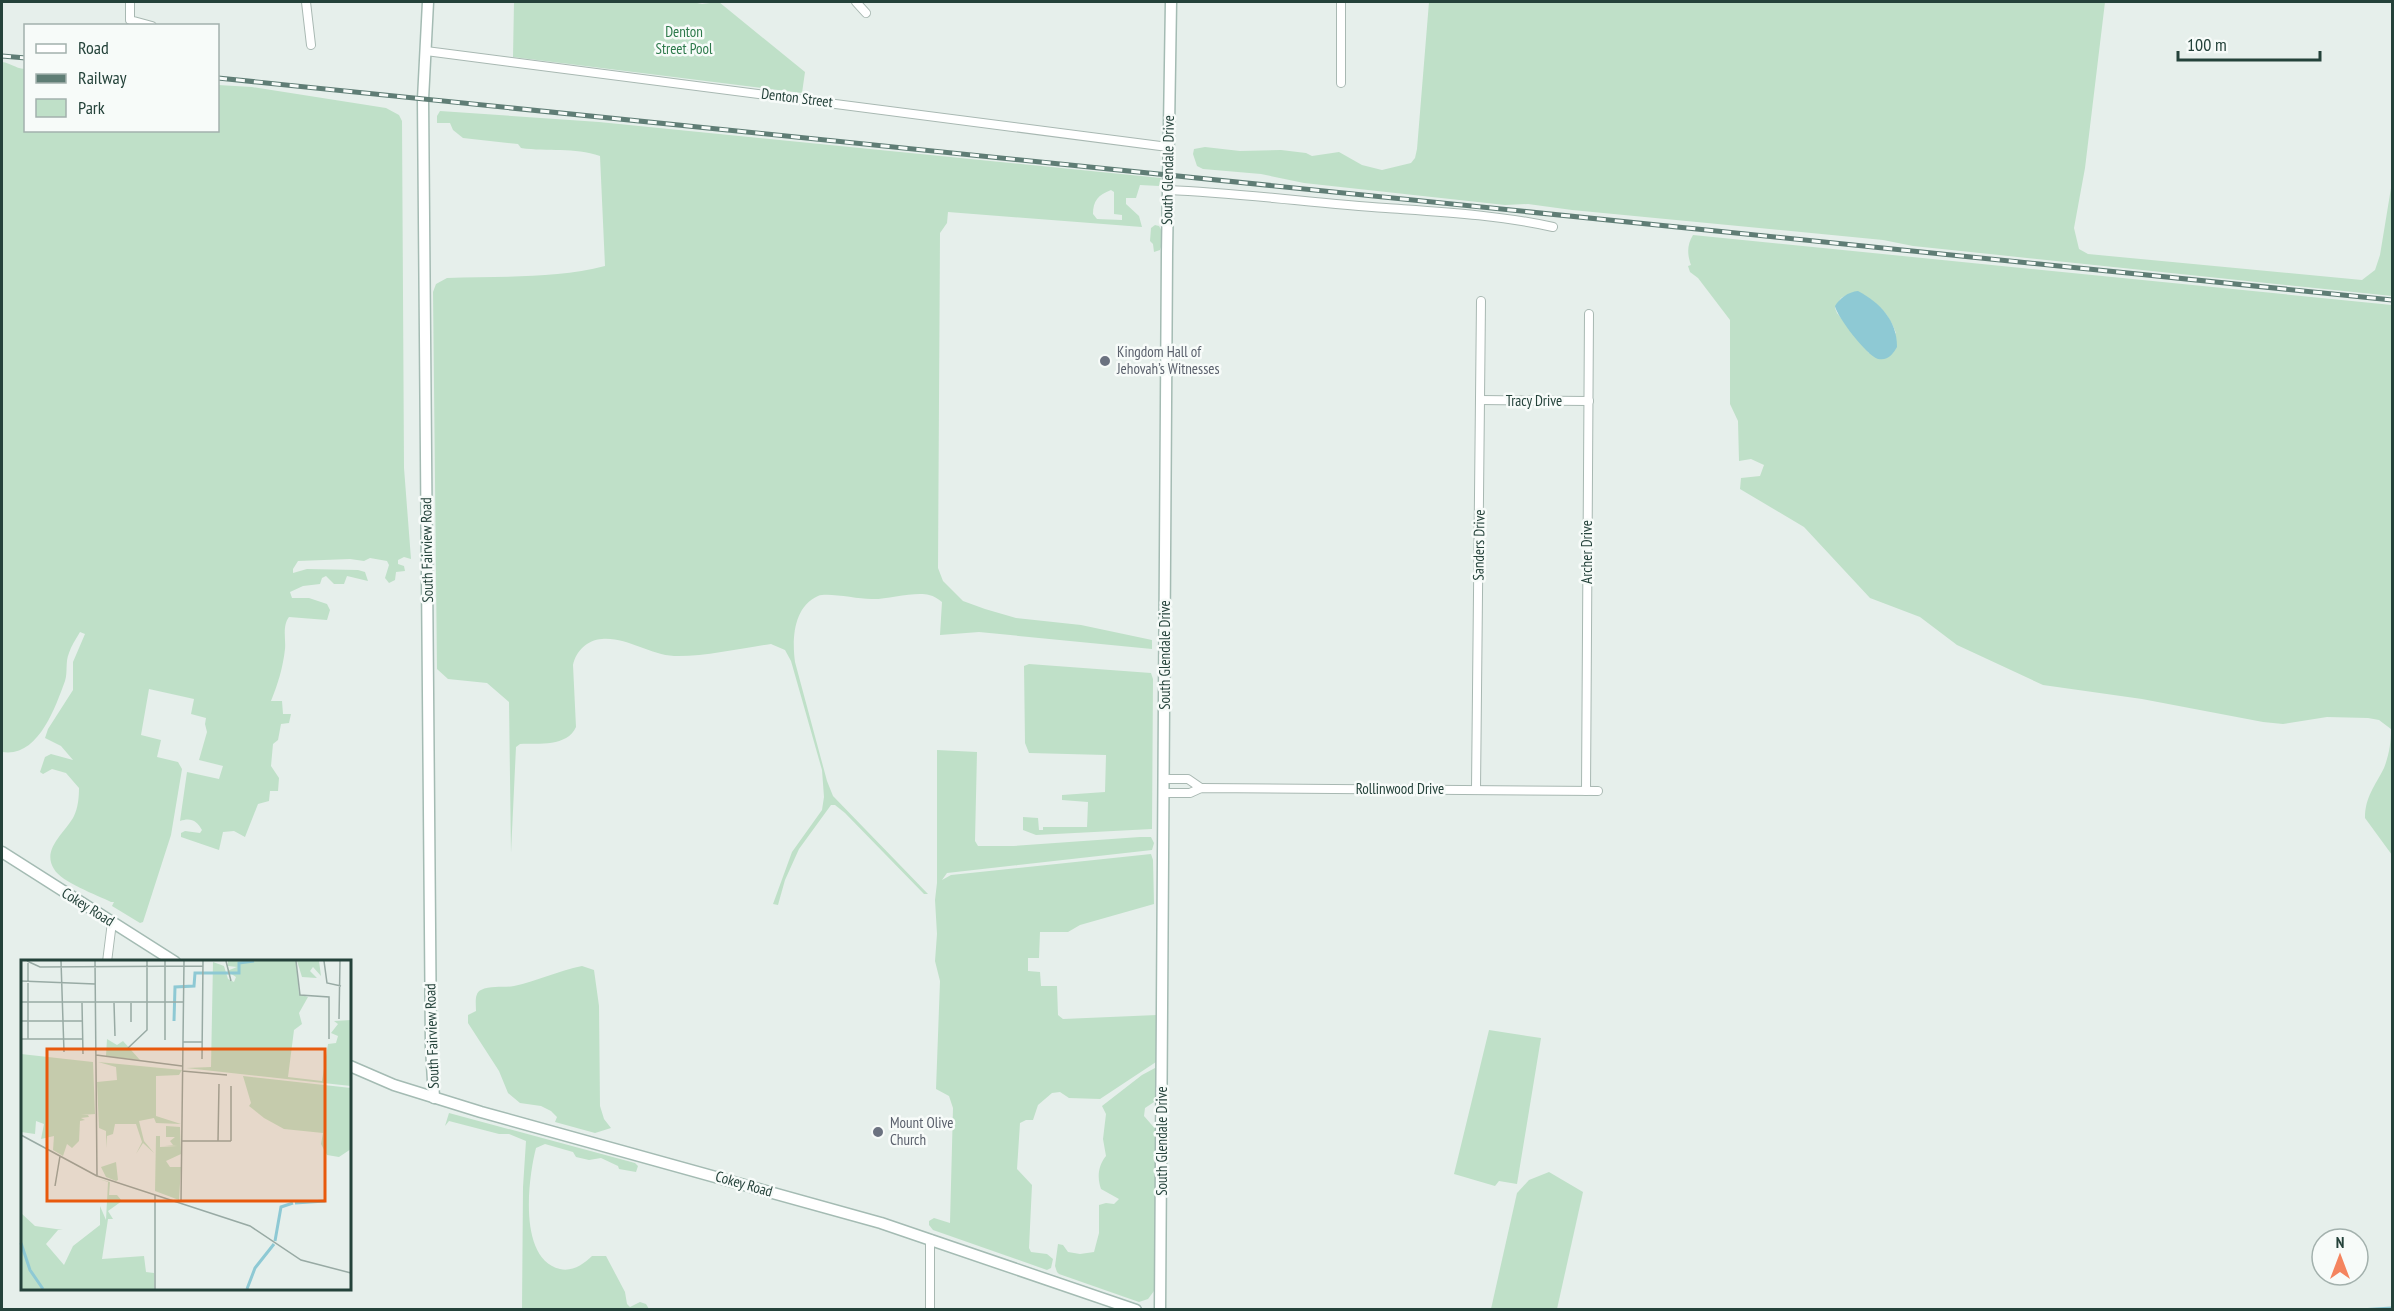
<svg xmlns="http://www.w3.org/2000/svg" width="2394" height="1311" font-family="'PT Sans Narrow',sans-serif">
  <rect width="100%" height="100%" fill="#e6efeb"/>
  <g fill="#bfe0c8" fill-rule="evenodd">
    <path d="M514,2H692L702,4L719,2L805,72L802,93L513,57Z"/>
    <path d="M1429,2H2105L2085,168L2074,228L2079,249L2088,254L2362,280L2375,270L2380,255L2392,182V296L1913,246L1883,240L1572,210L1528,204L1505,205L1304,183L1261,174L1203,169L1197,166L1193,154L1194,149L1205,147L1240,151L1281,150L1306,153L1312,156L1339,152L1362,165L1382,170L1411,163L1415,158L1417,149Z"/>
    <path d="M2,62C11,63 14,68 25,69L26,130H218V85L252,87L386,108L399,115L402,121L404,468L411,559L404,557L398,560V564L404,566L405,571L396,572L395,580L389,583L385,578L389,565L387,561L370,558L364,561L350,559L298,561L293,569V573L307,569L358,570L365,572L368,581L347,576L344,584H334L326,576L322,578L320,584L303,586L290,592L292,598H309L327,604L330,610L327,620L289,617C282,626 286,639 285,649C283,667 278,684 271,701H282L283,714H291L289,723L281,724L278,740L273,744L271,766L279,778L278,791H270L269,801L258,804L245,837L234,831L223,832L219,850L181,837V833L185,831L200,833L202,830C197,821 191,817 180,821L187,772L219,779L223,766L199,760L207,732L205,724L206,718L191,714L194,699L149,689L141,735L161,740L157,757L178,762L182,769L171,835L143,922L140,923L112,906L114,902H111C97,895 61,882 54,869C41,849 66,832 74,816C78,808 79,797 79,788L66,773L52,769L43,774L40,772L45,757L51,754L73,760L61,746L45,738L48,729L73,690V662L85,634L80,632C76,639 71,646 69,653C65,662 68,672 65,681C55,708 38,758 2,752Z"/>
    <path d="M440,111L599,122L1161,178L1159,186L1140,185L1136,198H1126V204L1139,216L1142,227L948,212L947,223L940,233L938,568L943,581L963,601L985,609L1016,618L1081,625L1152,640V649L979,632L940,635L942,602C938,599 934,596 929,595C917,591 888,599 874,599C860,600 829,592 818,596C793,607 792,640 795,662L827,781L833,796L928,894H924L845,813L835,805H831L799,849L785,880L778,905L773,904L792,852L822,810L824,797L822,770L791,661L785,650L771,644C742,648 703,657 674,656C650,655 627,637 602,639C587,640 576,651 573,665L576,727C567,747 539,743 520,744L516,747L511,853L509,702L487,683L448,679L437,669L433,292L436,284L447,278C498,276 555,279 605,266L600,156C574,147 548,152 521,148L518,144L463,138L453,130L450,123H437V116ZM1111,190L1114,192V214L1122,215V220L1097,219L1093,214C1093,201 1098,195 1111,190Z"/>
    <path d="M1155,225L1159,226C1164,233 1163,242 1160,250L1154,252L1153,244L1150,241L1151,228Z"/>
    <path d="M1693,235L2392,305V855L2365,818C2365,797 2375,786 2384,768C2389,755 2391,743 2391,729L2379,720L2368,718L2327,717L2283,724L2263,722L2142,699L2043,685L1957,645L1920,617L1870,598L1804,527L1740,489L1741,478L1760,476L1764,465L1751,459L1739,461L1738,421L1730,404V320L1698,278L1690,272L1688,266L1691,265C1687,254 1687,245 1693,235ZM1854,292C1875,300 1888,311 1896,333L1869,353L1837,313L1835,308L1841,298Z"/>
    <path d="M1029,664L1151,673L1153,679L1152,829L1036,835L1023,830V817L1038,818L1039,830H1043V827H1087L1088,802L1062,800V795L1105,792L1106,755L1029,753L1025,743L1024,666Z"/>
    <path d="M937,750L977,752L975,841L978,846H1014L1140,837H1151L1154,843L1152,850L947,873L942,880L951,875L1151,854L1153,860L1154,904L1080,925L1068,932H1040L1039,958H1028V971L1040,972L1041,986H1057L1058,1015L1063,1019L1157,1015L1156,1062L1100,1099L1069,1098L1060,1092L1052,1093L1038,1105L1033,1120H1026L1020,1123L1017,1169L1032,1185L1029,1248L1031,1252L1047,1254L1053,1259L1051,1268L1047,1270L933,1230L929,1225V1221L934,1218L950,1223L953,1108L949,1096L936,1089L940,981L935,961L937,934L935,900L937,883Z"/>
    <path d="M582,966L594,970L599,1006L600,1106L604,1119L611,1128L595,1133L555,1122L557,1117L551,1111L541,1106L520,1103L508,1093L499,1071L468,1023V1015L476,1011C476,1004 474,993 481,990C491,985 503,988 514,986C537,981 558,971 582,966Z"/>
    <path d="M1489,1030L1541,1038L1517,1184L1499,1181L1495,1186L1454,1174Z"/>
    <path d="M1155,1068L1157,1070V1100L1145,1108L1144,1116L1157,1131L1154,1291L1148,1299L1139,1302L1059,1274L1057,1272L1055,1266L1058,1244L1063,1245L1068,1252L1080,1254L1094,1252L1099,1233V1205L1106,1203L1114,1204L1119,1199L1101,1189C1097,1177 1098,1166 1106,1156L1103,1139L1106,1114L1102,1106L1142,1075Z"/>
    <path d="M449,1113L635,1163L638,1166L636,1172L619,1169L618,1166L601,1158L589,1160L576,1157L573,1152L545,1144L536,1148C528,1179 518,1259 560,1269C572,1272 584,1264 592,1256H606L625,1292L627,1304L630,1307L640,1302L646,1304L649,1309H522L523,1187L526,1141L509,1134H499L449,1121L445,1126Z"/>
    <path d="M1549,1172L1583,1192L1557,1309H1491L1517,1193L1529,1180Z"/>
  </g>
  <path fill="#8ec9d4" d="M1858,291C1880,303 1897,320 1897,347C1893,354 1888,361 1878,359C1867,356 1837,317 1835,306C1840,298 1848,292 1858,291Z"/>
  <g fill="none" stroke-linecap="round" stroke-linejoin="round">
    <g stroke="#8ec9d4" stroke-width="3">
      <path d="M2306,1310H2336"/>
      <path d="M2359,1310L2392,1308"/>
    </g>
    <defs>
      <g id="street">
        <path d="M130,2V20L152,26"/>
        <path d="M306,2L311,45"/>
        <path d="M856,2L866,13"/>
        <path d="M426,51L1168,147"/>
        <path d="M1341,83V2"/>
        <path d="M1168,190C1241,193 1313,203 1386,208C1442,212 1499,215 1553,227"/>
        <path d="M1480,400L1589,401"/>
        <path d="M1164,779H1188L1201,788"/>
        <path d="M1476,789L1481,301"/>
        <path d="M1586,791L1589,314"/>
        <path d="M1164,793H1190L1201,788L1598,791"/>
        <path d="M107,962L112,922"/>
        <path d="M930,1310V1239"/>
      </g>
      <g id="secondary">
        <path d="M428,2L423,99L431,1047L434,1098"/>
        <path d="M2,852L175,962"/>
        <path d="M350,1066L394,1085L481,1112L881,1223L1136,1310"/>
        <path d="M1160,1310L1167,253L1171,2"/>
      </g>
    </defs>
    <use href="#street" stroke="#a8b8b2" stroke-width="10"/>
    <use href="#secondary" stroke="#a4bbb3" stroke-width="13"/>
    <use href="#street" stroke="#fff" stroke-width="8"/>
    <use href="#secondary" stroke="#fff" stroke-width="10"/>
    <defs>
      <g id="rail">
        <path d="M2,56L26,58"/>
        <path d="M218,78L2392,300"/>
      </g>
    </defs>
    <use href="#rail" stroke="#5f7d75" stroke-width="5"/>
    <use href="#rail" stroke="#f7fbf9" stroke-width="3" stroke-dasharray="9" stroke-linecap="butt"/>
  </g>
  <g fill="#6b7280" stroke="#f7fbf9" stroke-width="2">
    <circle cx="1105" cy="361" r="6"/>
    <circle cx="878" cy="1132" r="6"/>
  </g>
  <g text-anchor="middle" stroke-width="5" stroke-linejoin="round" paint-order="stroke">
    <g font-size="15" fill="#2d7a4b" stroke="#f7fbf9">
      <text x="684" y="37">Denton<tspan x="684" dy="17">Street Pool</tspan></text>
    </g>
    <g font-size="15" fill="#24423a" stroke="#f7fbf9">
      <text transform="translate(797 98) rotate(7)" y="5">Denton Street</text>
      <text transform="translate(1168 170) rotate(-89)" y="5">South Glendale Drive</text>
      <text x="1534" y="406">Tracy Drive</text>
      <text transform="translate(1479 545) rotate(-89)" y="5">Sanders Drive</text>
      <text transform="translate(427 550) rotate(-91)" y="5">South Fairview Road</text>
      <text transform="translate(1587 552) rotate(-90)" y="5">Archer Drive</text>
      <text transform="translate(1165 655) rotate(-90)" y="5">South Glendale Drive</text>
      <text x="1400" y="794">Rollinwood Drive</text>
      <text transform="translate(88 907) rotate(32)" y="5">Cokey Road</text>
      <text transform="translate(432 1036) rotate(-92)" y="5">South Fairview Road</text>
      <text transform="translate(1162 1141) rotate(-90)" y="5">South Glendale Drive</text>
      <text transform="translate(744 1184) rotate(16)" y="5">Cokey Road</text>
    </g>
    <g font-size="15" fill="#5b616d" stroke="#f7fbf9" text-anchor="start">
      <text x="1117" y="357">Kingdom Hall of<tspan x="1117" dy="17">Jehovah’s Witnesses</tspan></text>
      <text x="890" y="1128">Mount Olive<tspan x="890" dy="17">Church</tspan></text>
    </g>
  </g>
  <g transform="translate(21 960)">
    <rect width="330" height="330" fill="#e6efeb"/>
    <path d="M207,1H275L278,34L287,37L278,53L281,64L273,70L267,117L301,121L307,84L315,83L317,76L310,73L317,64L313,61L330,60V126L165,108L190,107L192,2L203,6L207,19L213,22L215,17L206,11L216,7L207,6ZM276,1H298L300,16L292,7L289,11L296,18L281,17ZM86,79L96,85L102,81L119,100L85,96ZM0,94L72,102L74,154L60,155H67L68,157L60,158L64,160L59,161L58,181L51,188L46,184L42,196L32,190L33,176L20,179L23,164L15,161L14,174L0,172ZM77,102L161,110L158,115L135,116V156L160,164L135,163L133,158L118,161L123,181L133,193L122,183L115,194L121,182L115,164H94L92,174L86,176L85,188V171L78,168L76,122L96,120L95,107ZM222,116L330,128V189L318,197L306,195L300,184L302,173L263,169L243,158L228,146L230,143ZM145,166L159,167L160,194L145,201L149,207H160L158,240L134,231L135,176H139V187L156,186L144,185H152L149,181L154,177H145ZM95,202L97,220L95,221L85,217L80,207ZM78,219L77,220L78,219L89,222L88,235H96L101,241L87,251L92,259H87L81,299L123,296L125,312L133,313V329H0V253L14,266L42,270H37L25,284L43,305L52,286L79,265V246L85,260L87,222Z" fill="#bfe0c8"/>
    <path fill="none" stroke="#8ec9d4" stroke-width="3" d="M153,61L154,27L173,26L174,13H218V3L233,1M274,243L304,241M254,281L260,247L272,243M0,283L9,310L22,329M226,329L234,308L253,284"/>
    <path fill="none" stroke="#98aaa4" stroke-width="1.5" d="M6,1L19,7L182,6M7,1V79M40,1L43,92M74,1L76,216L229,266L280,300L330,313M144,1V80M205,1L210,21M275,1L279,35L308,37V79M303,1L306,23L320,26M0,21L74,24M0,42H162M61,43L62,94M93,43L94,76M318,59L319,1M0,61H61M110,62V43M0,79H61M162,82H181M107,88L126,70V1M75,95L161,106M181,99L182,1M161,111L206,115M0,175L76,216M161,181H210M197,181L198,124M210,181V126M34,226L39,196M134,235V329M160,242L163,1"/>
    <path fill="#e8590c" fill-opacity="0.15" stroke="#e8590c" stroke-width="3" d="M26,89H304V241H26Z"/>
    <rect width="330" height="330" fill="none" stroke="#24423a" stroke-width="3"/>
  </g>
  <rect width="2394" height="1311" fill="none" stroke="#24423a" stroke-width="6"/>
  <rect x="24" y="24" width="195" height="108" fill="#f7fbf9" stroke="#a3b1ad" stroke-width="1.5"/>
  <rect x="36" y="44" width="30" height="9" fill="#ffffff" stroke="#a3b1ad" stroke-width="1.5"/>
  <text x="78" y="54" font-size="18" fill="#24423a">Road</text>
  <rect x="36" y="74" width="30" height="9" fill="#5f7d75" stroke="#a3b1ad" stroke-width="1.5"/>
  <text x="78" y="84" font-size="18" fill="#24423a">Railway</text>
  <rect x="36" y="99" width="30" height="18" fill="#bfe0c8" stroke="#a3b1ad" stroke-width="1.5"/>
  <text x="78" y="114" font-size="18" fill="#24423a">Park</text>
  <g transform="translate(2340 1257)"><circle r="28" fill="#f7fbf9" stroke="#a3b1ad" stroke-width="1.5"/>
  <path d="M0-4.5L10 22L0 15L-10 22Z" fill="#f4845f"/>
  <text y="-9" font-size="16" font-weight="bold" text-anchor="middle" fill="#24423a">N</text>
  </g>
  <path d="M2178 51v9h142v-9" fill="none" stroke="#24423a" stroke-width="3"/>
  <text x="2187" y="51" font-size="18" fill="#24423a" stroke="#f7fbf9" stroke-width="4.5" paint-order="stroke">100 m</text>
</svg>
